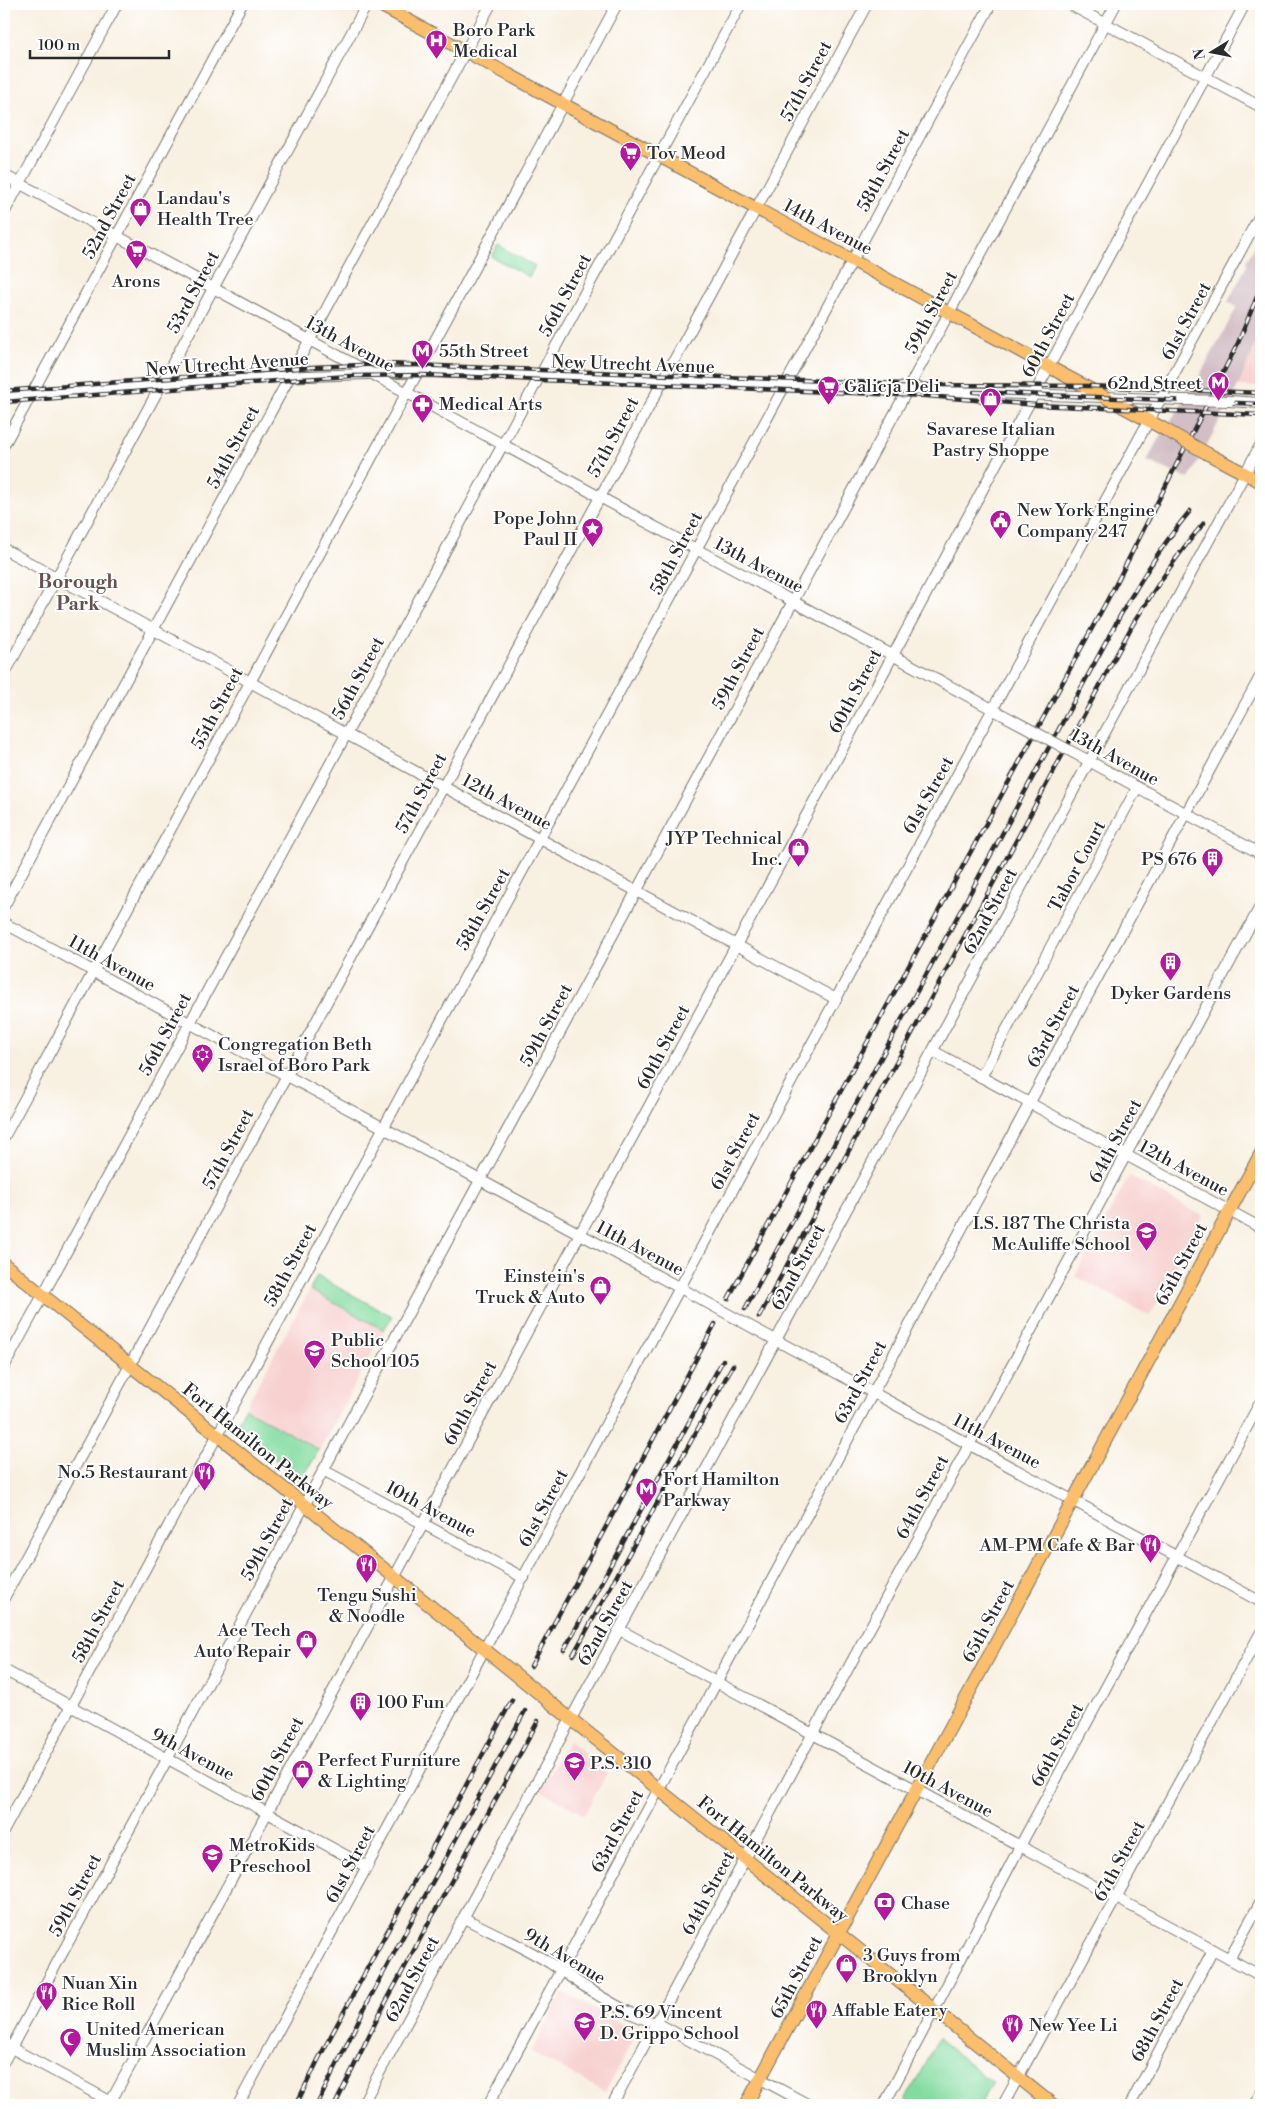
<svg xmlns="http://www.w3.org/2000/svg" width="1265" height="2109" font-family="'Libre Bodoni',serif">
  <rect width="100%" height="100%" fill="#fff"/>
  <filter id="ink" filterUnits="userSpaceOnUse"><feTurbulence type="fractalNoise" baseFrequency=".02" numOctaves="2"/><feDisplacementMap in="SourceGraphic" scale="10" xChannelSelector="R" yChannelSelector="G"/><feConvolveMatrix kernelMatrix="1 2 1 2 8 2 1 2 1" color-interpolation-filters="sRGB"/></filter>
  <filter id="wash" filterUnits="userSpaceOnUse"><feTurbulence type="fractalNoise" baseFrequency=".0096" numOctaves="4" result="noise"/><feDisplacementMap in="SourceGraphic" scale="20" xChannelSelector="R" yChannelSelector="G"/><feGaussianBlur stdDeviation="1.12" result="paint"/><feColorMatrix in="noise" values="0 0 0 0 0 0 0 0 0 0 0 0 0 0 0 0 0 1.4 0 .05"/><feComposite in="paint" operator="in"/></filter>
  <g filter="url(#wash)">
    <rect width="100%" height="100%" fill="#f8f0e1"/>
    <g fill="#f7d0cf">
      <path d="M1261,331V387L1238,386L1254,348Z"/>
      <path d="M1129,1176L1203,1216L1150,1316L1075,1276Z"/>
      <path d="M317,1276L392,1316L319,1450L245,1408Z"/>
      <path d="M569,1741L607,1773L584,1815L541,1790Z"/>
      <path d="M563,1992L637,2032L605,2092L531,2052Z"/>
    </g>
    <path fill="#d2bec5" d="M1261,235V331L1238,386L1189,479L1147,461L1156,443L1195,384L1237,307L1228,302L1247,265L1246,261Z"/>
    <g fill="#83dba0" stroke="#578366">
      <path d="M498,245L535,266L529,277L492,257Z"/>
      <path d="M317,1276L392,1316L384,1330L310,1290Z"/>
      <path d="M245,1408L319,1450L301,1481L236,1426Z"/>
      <path d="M938,2039L992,2082L980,2105H903Z"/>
    </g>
  </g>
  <g filter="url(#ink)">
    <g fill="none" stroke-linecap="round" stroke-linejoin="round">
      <defs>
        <g id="minor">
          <path d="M1069,4L1261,107"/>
          <path d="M4,175L1005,716"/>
          <path d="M4,213L117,4"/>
          <path d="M4,397L278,377L427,372L1183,400"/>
          <path d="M1229,401L1261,403"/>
          <path d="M4,445L242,4"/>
          <path d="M4,549L836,999"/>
          <path d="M4,675L367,4"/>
          <path d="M1076,754L1261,854"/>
          <path d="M4,906L491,4"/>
          <path d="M4,923L695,1296"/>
          <path d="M1044,959L1137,788"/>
          <path d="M933,1051L1261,1228"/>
          <path d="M981,1077L1042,964"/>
          <path d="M4,1137L617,4"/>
          <path d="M757,1330L1261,1602"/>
          <path d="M4,1367L741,4"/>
          <path d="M323,1470L524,1578"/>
          <path d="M4,1598L867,4"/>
          <path d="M620,1630L1261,1976"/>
          <path d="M4,1670L367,1867"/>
          <path d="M4,1830L991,4"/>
          <path d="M464,1918C493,1933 525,1947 553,1965C580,1984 625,2015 657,2023L809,2105"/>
          <path d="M1229,1959L1261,1901"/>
          <path d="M4,2044L117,2105"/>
          <path d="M4,2061L1116,4"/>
          <path d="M109,2105L1245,4"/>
          <path d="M238,2105L1261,213"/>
          <path d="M362,2105L1261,444"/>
          <path d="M488,2105L1261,675"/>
          <path d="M612,2105L1261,905"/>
          <path d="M884,2105L1026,1835L1261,1401"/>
          <path d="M1003,2105L1261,1632"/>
          <path d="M1130,2105L1213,1950"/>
          <path d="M1254,2105L1261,2092"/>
        </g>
        <g id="major">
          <path d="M378,4L1164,429"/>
          <path d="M1208,454L1261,482"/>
          <path d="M4,1264L514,1673"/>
          <path d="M557,1708L1053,2105"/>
          <path d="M746,2105L1261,1153"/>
        </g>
      </defs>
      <use href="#minor" stroke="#73706b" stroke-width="12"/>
      <use href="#major" stroke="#73706b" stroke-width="14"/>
      <use href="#minor" stroke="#fff" stroke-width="10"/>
      <use href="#major" stroke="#fabe6d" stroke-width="12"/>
      <defs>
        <g id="rail">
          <path d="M4,391L312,367L387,364L928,385L1089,386L1261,393"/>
          <path d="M974,392L1261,404"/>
          <path d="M4,402L302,379L351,376L423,375L927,396L1036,405L1261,415"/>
          <path d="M728,1299L1116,584L1238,343L1261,287"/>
          <path d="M745,1309L1120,616C1141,579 1163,543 1190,511"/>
          <path d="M759,1317L1133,624C1155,589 1177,554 1204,523"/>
          <path d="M564,1650L723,1360"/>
          <path d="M573,1655L733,1365"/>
          <path d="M531,1666L715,1324"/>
          <path d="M296,2105L319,2058L512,1700"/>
          <path d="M317,2105L366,2005L525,1711"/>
          <path d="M335,2105L381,2011L538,1721"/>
        </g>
      </defs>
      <use href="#rail" stroke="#2b2b2b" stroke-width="4.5"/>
      <use href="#rail" stroke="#fff" stroke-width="2.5" stroke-dasharray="8" stroke-linecap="butt"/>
      <defs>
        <g id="minor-bridge">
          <path d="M1183,400L1229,401"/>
          <path d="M1005,716L1076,754"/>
          <path d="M695,1296L757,1330"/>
        </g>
        <g id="major-bridge">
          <path d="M1164,429L1208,454"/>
          <path d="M514,1673L557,1708"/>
        </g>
      </defs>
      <use href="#minor-bridge" stroke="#73706b" stroke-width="12" stroke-linecap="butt"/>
      <use href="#major-bridge" stroke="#73706b" stroke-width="14" stroke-linecap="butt"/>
      <use href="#minor-bridge" stroke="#fff" stroke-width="10"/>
      <use href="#major-bridge" stroke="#fabe6d" stroke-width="12"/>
    </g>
  </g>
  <defs>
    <symbol id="hospital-pin" viewBox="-11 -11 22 30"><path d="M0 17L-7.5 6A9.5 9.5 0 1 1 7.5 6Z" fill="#b5179e" stroke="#fff"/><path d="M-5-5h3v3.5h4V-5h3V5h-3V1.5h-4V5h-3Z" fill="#fff"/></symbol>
    <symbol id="supermarket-pin" viewBox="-11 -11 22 30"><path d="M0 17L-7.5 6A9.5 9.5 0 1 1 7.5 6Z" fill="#b5179e" stroke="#fff"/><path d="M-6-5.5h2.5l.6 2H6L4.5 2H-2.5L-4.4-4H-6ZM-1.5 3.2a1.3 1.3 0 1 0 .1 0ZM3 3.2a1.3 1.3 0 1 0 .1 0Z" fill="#fff"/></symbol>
    <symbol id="shop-pin" viewBox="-11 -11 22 30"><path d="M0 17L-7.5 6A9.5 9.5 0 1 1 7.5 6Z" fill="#b5179e" stroke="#fff"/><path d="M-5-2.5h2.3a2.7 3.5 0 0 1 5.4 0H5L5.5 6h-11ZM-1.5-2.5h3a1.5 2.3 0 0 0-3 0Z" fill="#fff"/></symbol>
    <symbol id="metro-pin" viewBox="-11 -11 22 30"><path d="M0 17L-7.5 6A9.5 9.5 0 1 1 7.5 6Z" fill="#b5179e" stroke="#fff"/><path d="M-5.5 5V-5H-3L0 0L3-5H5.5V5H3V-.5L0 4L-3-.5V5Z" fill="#fff"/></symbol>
    <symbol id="pharmacy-pin" viewBox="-11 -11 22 30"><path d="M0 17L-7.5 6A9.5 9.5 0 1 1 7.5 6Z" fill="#b5179e" stroke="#fff"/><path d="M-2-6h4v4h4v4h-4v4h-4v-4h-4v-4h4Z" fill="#fff"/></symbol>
    <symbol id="civic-pin" viewBox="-11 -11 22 30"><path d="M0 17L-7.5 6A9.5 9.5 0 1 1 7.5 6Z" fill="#b5179e" stroke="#fff"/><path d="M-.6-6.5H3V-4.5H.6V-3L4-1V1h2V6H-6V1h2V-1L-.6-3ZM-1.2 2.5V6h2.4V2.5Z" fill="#fff"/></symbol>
    <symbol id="sight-pin" viewBox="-11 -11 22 30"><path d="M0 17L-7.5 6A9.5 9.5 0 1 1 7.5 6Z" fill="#b5179e" stroke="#fff"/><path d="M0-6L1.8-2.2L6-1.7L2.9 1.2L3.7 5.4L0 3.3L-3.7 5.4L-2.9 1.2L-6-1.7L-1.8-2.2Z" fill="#fff"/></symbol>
    <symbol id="building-pin" viewBox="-11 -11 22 30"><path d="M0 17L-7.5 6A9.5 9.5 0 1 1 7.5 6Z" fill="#b5179e" stroke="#fff"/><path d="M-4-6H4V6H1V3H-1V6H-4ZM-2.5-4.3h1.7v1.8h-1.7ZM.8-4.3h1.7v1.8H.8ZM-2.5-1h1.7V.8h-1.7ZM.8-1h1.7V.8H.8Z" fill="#fff"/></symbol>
    <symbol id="synagogue-pin" viewBox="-11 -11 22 30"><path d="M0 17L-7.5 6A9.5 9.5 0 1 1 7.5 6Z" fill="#b5179e" stroke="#fff"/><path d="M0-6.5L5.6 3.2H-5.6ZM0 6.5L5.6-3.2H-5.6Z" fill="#fff"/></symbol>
    <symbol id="school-pin" viewBox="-11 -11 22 30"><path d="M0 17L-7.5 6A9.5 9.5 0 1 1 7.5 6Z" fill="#b5179e" stroke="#fff"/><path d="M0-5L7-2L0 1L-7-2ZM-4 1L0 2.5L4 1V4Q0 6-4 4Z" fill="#fff"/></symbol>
    <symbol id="restaurant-pin" viewBox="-11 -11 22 30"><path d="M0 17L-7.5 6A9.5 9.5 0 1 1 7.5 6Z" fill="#b5179e" stroke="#fff"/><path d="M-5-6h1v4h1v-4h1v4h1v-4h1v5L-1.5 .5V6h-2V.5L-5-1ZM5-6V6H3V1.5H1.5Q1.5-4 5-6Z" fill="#fff"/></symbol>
    <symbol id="bank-pin" viewBox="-11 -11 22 30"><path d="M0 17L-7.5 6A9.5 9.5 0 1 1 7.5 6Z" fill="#b5179e" stroke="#fff"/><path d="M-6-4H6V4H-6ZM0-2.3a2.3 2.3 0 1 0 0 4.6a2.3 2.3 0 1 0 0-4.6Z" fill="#fff"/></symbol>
    <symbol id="mosque-pin" viewBox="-11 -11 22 30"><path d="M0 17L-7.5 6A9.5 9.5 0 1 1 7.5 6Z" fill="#b5179e" stroke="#fff"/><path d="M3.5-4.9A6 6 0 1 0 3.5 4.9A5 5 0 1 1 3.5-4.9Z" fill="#fff"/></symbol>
  </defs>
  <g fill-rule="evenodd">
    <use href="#hospital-pin" x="424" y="28" width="25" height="34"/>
    <use href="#supermarket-pin" x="618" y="140" width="25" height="34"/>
    <use href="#shop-pin" x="128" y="196" width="25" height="34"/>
    <use href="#supermarket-pin" x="124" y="238" width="25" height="34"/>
    <use href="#metro-pin" x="410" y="338" width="25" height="34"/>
    <use href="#metro-pin" x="1206" y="370" width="25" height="34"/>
    <use href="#supermarket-pin" x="816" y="374" width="25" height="34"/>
    <use href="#shop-pin" x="978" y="386" width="25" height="34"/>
    <use href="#pharmacy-pin" x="410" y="392" width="25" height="34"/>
    <use href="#civic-pin" x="988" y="508" width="25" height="34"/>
    <use href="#sight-pin" x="580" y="516" width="25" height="34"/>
    <use href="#shop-pin" x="786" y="836" width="25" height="34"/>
    <use href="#building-pin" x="1200" y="846" width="25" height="34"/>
    <use href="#building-pin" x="1158" y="950" width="25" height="34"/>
    <use href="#synagogue-pin" x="190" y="1042" width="25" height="34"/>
    <use href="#school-pin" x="1134" y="1220" width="25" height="34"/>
    <use href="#shop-pin" x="588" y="1274" width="25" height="34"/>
    <use href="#school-pin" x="302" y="1338" width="25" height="34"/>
    <use href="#restaurant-pin" x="192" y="1460" width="25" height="34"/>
    <use href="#metro-pin" x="634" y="1476" width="25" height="34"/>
    <use href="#restaurant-pin" x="1138" y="1532" width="25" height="34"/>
    <use href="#restaurant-pin" x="354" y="1552" width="25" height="34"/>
    <use href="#shop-pin" x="294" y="1628" width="25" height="34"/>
    <use href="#building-pin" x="348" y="1690" width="25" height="34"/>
    <use href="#school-pin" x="562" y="1750" width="25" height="34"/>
    <use href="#shop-pin" x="290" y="1758" width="25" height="34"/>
    <use href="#school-pin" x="200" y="1842" width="25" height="34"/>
    <use href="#bank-pin" x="872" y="1890" width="25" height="34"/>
    <use href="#shop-pin" x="834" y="1952" width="25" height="34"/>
    <use href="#restaurant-pin" x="34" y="1980" width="25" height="34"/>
    <use href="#restaurant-pin" x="804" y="1998" width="25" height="34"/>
    <use href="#school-pin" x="572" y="2010" width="25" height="34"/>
    <use href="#restaurant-pin" x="1000" y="2012" width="25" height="34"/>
    <use href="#mosque-pin" x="58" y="2026" width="25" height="34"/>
  </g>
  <g text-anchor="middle" stroke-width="4" stroke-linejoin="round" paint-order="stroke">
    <g font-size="18" fill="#2b2b2b" stroke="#fff" text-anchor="start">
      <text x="453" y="36">Boro Park<tspan x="453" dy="21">Medical</tspan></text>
      <text x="647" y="159">Tov Meod</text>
      <text x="157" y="204">Landau's<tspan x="157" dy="21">Health Tree</tspan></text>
      <text x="136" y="287" text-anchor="middle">Arons</text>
      <text x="439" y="357">55th Street</text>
      <text x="1202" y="389" text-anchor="end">62nd Street</text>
      <text x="844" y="392">Galicja Deli</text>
      <text x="439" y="410">Medical Arts</text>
      <text x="991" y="435" text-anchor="middle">Savarese Italian<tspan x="991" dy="21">Pastry Shoppe</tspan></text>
      <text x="1017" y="516">New York Engine<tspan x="1017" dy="21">Company 247</tspan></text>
      <text x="577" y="524" text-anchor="end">Pope John<tspan x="577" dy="21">Paul II</tspan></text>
      <text x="782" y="844" text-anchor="end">JYP Technical<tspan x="782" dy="21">Inc.</tspan></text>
      <text x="1197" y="865" text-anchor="end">PS 676</text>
      <text x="1171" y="999" text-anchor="middle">Dyker Gardens</text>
      <text x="218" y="1050">Congregation Beth<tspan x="218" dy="21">Israel of Boro Park</tspan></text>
      <text x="1130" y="1229" text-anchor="end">I.S. 187 The Christa<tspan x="1130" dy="21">McAuliffe School</tspan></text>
      <text x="585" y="1282" text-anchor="end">Einstein's<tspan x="585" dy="21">Truck &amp; Auto</tspan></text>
      <text x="331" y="1346">Public<tspan x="331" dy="21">School 105</tspan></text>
      <text x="188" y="1478" text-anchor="end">No.5 Restaurant</text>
      <text x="663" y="1485">Fort Hamilton<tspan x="663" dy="21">Parkway</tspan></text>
      <text x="1135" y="1551" text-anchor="end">AM-PM Cafe &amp; Bar</text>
      <text x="367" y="1601" text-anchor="middle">Tengu Sushi<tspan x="367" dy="21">&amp; Noodle</tspan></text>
      <text x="291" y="1636" text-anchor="end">Ace Tech<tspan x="291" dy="21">Auto Repair</tspan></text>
      <text x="377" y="1708">100 Fun</text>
      <text x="318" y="1766">Perfect Furniture<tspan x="318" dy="21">&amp; Lighting</tspan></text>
      <text x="590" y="1769">P.S. 310</text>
      <text x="229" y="1851">MetroKids<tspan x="229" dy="21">Preschool</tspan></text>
      <text x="901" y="1909">Chase</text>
      <text x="863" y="1961">3 Guys from<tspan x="863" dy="21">Brooklyn</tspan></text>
      <text x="62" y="1989">Nuan Xin<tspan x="62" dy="21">Rice Roll</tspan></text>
      <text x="832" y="2016">Affable Eatery</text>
      <text x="600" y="2018">P.S. 69 Vincent<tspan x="600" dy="21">D. Grippo School</tspan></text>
      <text x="1029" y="2031">New Yee Li</text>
      <text x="86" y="2035">United American<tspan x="86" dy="21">Muslim Association</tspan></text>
    </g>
    <g font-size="18" fill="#2b2b2b" stroke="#fff">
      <text transform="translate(806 81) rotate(-62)" y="6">57th Street</text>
      <text transform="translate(883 170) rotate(-62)" y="6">58th Street</text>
      <text transform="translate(109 216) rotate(-62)" y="6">52nd Street</text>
      <text transform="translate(828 227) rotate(28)" y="6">14th Avenue</text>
      <text transform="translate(193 292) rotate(-62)" y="6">53rd Street</text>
      <text transform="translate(565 295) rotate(-62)" y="6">56th Street</text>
      <text transform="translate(931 312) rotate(-62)" y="6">59th Street</text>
      <text transform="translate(1186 321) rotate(-62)" y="6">61st Street</text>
      <text transform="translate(1048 335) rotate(-62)" y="6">60th Street</text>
      <text transform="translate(350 344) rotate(28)" y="6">13th Avenue</text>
      <text transform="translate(227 364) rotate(-4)" y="6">New Utrecht Avenue</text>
      <text transform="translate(633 364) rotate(2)" y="6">New Utrecht Avenue</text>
      <text transform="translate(613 437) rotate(-62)" y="6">57th Street</text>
      <text transform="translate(233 447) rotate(-62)" y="6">54th Street</text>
      <text transform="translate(676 553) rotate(-62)" y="6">58th Street</text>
      <text transform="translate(759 565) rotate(28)" y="6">13th Avenue</text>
      <text transform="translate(738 668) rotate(-62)" y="6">59th Street</text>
      <text transform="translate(358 678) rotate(-62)" y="6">56th Street</text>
      <text transform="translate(855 691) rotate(-62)" y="6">60th Street</text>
      <text transform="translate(217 708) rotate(-62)" y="6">55th Street</text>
      <text transform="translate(1115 757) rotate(29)" y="6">13th Avenue</text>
      <text transform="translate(421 793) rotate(-62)" y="6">57th Street</text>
      <text transform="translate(928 795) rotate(-61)" y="6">61st Street</text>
      <text transform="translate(507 802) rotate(28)" y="6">12th Avenue</text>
      <text transform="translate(1077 866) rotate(-62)" y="6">Tabor Court</text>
      <text transform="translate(483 909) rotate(-61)" y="6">58th Street</text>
      <text transform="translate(990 911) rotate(-62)" y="6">62nd Street</text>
      <text transform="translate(112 963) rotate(29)" y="6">11th Avenue</text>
      <text transform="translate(546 1025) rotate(-62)" y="6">59th Street</text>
      <text transform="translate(1053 1026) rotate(-62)" y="6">63rd Street</text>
      <text transform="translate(165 1034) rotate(-62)" y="6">56th Street</text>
      <text transform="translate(663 1047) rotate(-62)" y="6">60th Street</text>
      <text transform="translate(1115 1141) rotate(-62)" y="6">64th Street</text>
      <text transform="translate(228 1149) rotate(-62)" y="6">57th Street</text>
      <text transform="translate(735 1151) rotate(-62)" y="6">61st Street</text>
      <text transform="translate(1184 1168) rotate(28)" y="6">12th Avenue</text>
      <text transform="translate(640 1248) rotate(28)" y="6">11th Avenue</text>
      <text transform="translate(1181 1264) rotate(-62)" y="6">65th Street</text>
      <text transform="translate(290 1265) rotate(-62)" y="6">58th Street</text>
      <text transform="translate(798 1267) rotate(-62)" y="6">62nd Street</text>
      <text transform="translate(860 1382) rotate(-62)" y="6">63rd Street</text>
      <text transform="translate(470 1403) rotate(-62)" y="6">60th Street</text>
      <text transform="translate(997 1441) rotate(28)" y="6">11th Avenue</text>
      <text transform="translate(258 1446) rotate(39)" y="6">Fort Hamilton Parkway</text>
      <text transform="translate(922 1497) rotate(-62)" y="6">64th Street</text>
      <text transform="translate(543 1508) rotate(-62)" y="6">61st Street</text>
      <text transform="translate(431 1509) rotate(28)" y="6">10th Avenue</text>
      <text transform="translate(267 1539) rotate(-62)" y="6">59th Street</text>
      <text transform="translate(98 1621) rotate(-62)" y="6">58th Street</text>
      <text transform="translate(988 1621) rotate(-62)" y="6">65th Street</text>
      <text transform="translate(605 1623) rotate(-61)" y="6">62nd Street</text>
      <text transform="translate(1057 1745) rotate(-62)" y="6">66th Street</text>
      <text transform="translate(193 1754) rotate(28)" y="6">9th Avenue</text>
      <text transform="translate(277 1759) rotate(-62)" y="6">60th Street</text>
      <text transform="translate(948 1789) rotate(28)" y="6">10th Avenue</text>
      <text transform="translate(617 1831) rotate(-62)" y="6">63rd Street</text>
      <text transform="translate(773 1859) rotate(39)" y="6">Fort Hamilton Parkway</text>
      <text transform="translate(1119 1861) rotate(-62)" y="6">67th Street</text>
      <text transform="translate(350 1864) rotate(-62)" y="6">61st Street</text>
      <text transform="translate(708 1893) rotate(-62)" y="6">64th Street</text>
      <text transform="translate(75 1895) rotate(-62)" y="6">59th Street</text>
      <text transform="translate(565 1956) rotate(31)" y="6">9th Avenue</text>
      <text transform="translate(796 1977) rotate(-62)" y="6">65th Street</text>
      <text transform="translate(412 1979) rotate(-62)" y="6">62nd Street</text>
      <text transform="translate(1157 2020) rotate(-62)" y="6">68th Street</text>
    </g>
    <g font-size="19" font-weight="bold" fill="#65514f" stroke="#fff">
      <text x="78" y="588">Borough<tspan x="78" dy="22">Park</tspan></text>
    </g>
  </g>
  <rect width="1265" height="2109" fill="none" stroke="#fff" stroke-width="20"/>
  <g transform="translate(1212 52) rotate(260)" stroke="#ffffff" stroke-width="4" paint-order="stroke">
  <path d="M0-4L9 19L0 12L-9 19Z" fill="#2b2b2b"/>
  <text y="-8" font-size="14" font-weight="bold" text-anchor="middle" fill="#2b2b2b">N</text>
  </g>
  <path d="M30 50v8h139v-8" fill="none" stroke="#2b2b2b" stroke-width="2.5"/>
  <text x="38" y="50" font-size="15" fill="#2b2b2b" stroke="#ffffff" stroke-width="4" paint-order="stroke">100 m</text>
</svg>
